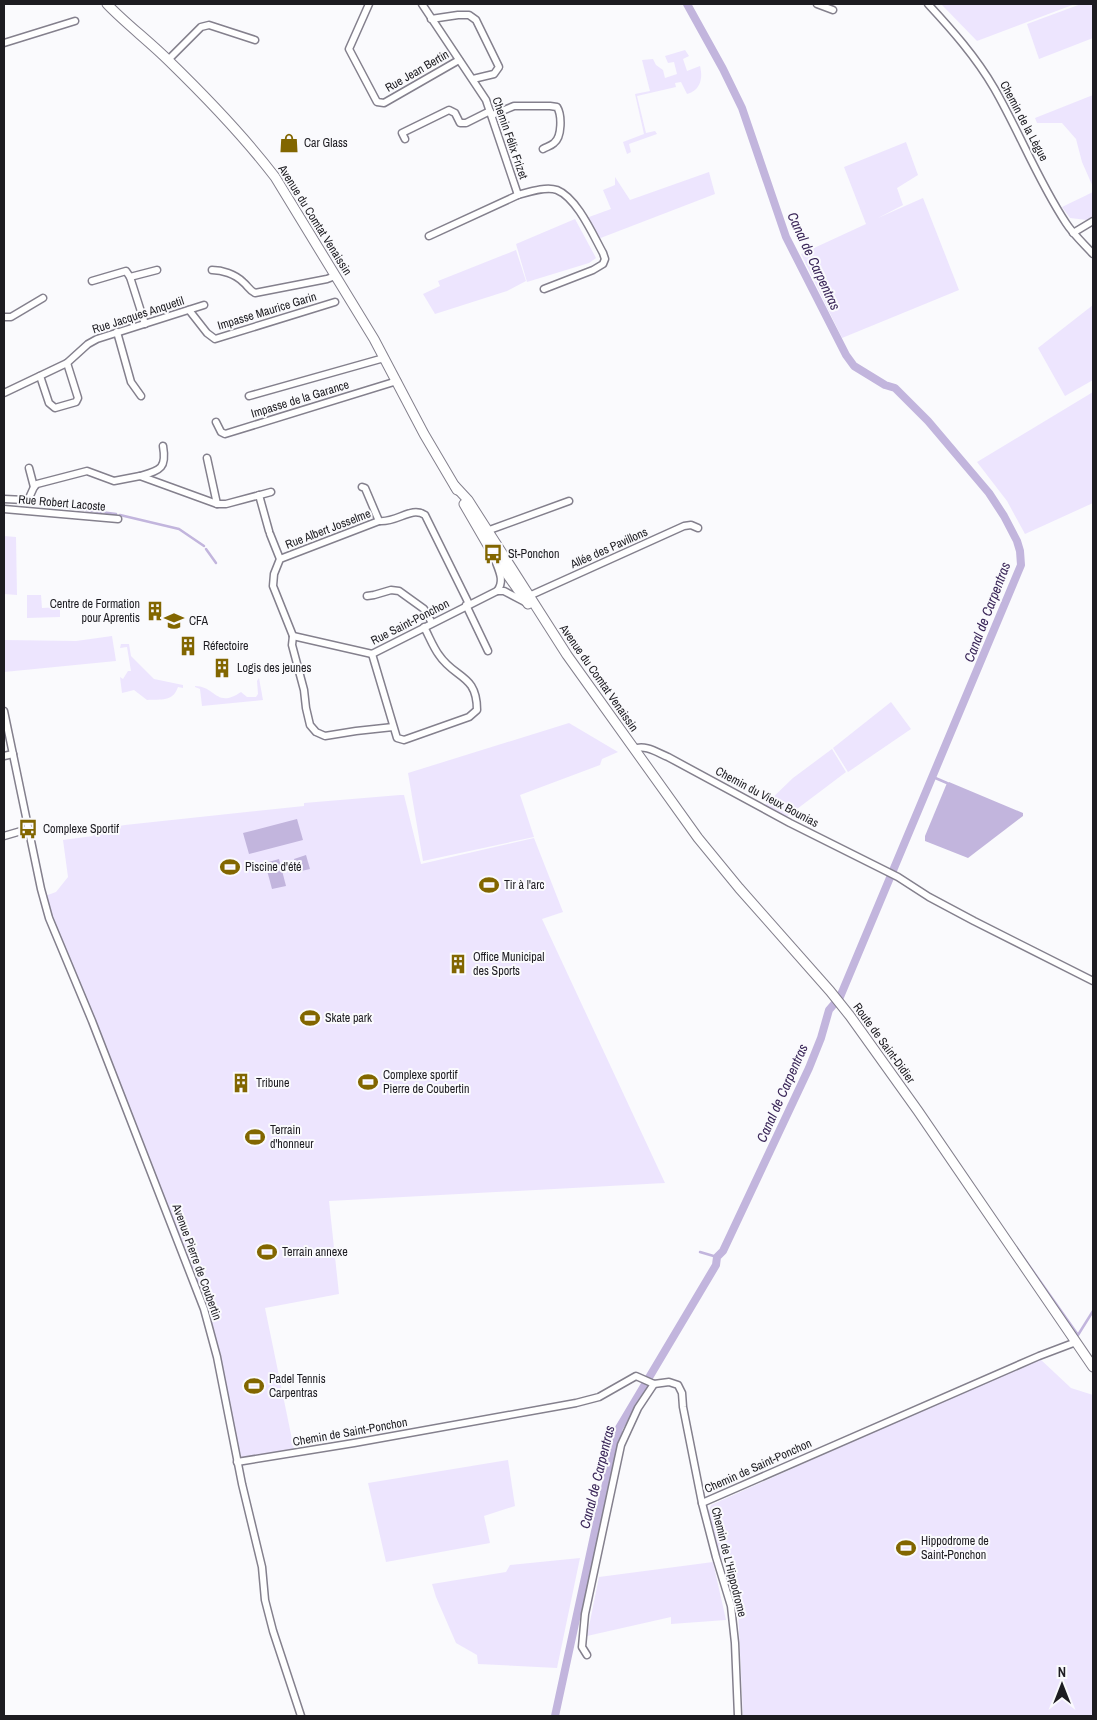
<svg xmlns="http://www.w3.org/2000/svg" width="1097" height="1720" font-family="'Archivo Narrow',sans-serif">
  <rect width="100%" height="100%" fill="#fafafd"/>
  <g fill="#ede5fe">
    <path d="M941,4H1075L977,41Z"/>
    <path d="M1081,4H1093V38L1039,59L1027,24Z"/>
    <path d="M685,50L689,56L683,59L687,71L700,66C703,78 701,90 687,94L681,82L675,83L676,87L637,96L646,133L655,131L657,134L629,144L631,152L627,154L623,142L644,134L635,94L650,91L642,60L653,59L656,65L663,70L665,78L677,74L674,62L668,63L665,56Z"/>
    <path d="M1093,95V187L1082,162L1076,139L1062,123H1037L1035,118Z"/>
    <path d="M906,142L918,175L897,188L903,205L878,218L923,198L959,290L842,338L801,254L866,224L844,167Z"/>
    <path d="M709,172L715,194L598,239L587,220L589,217L611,209L603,190L615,185V177L630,200Z"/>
    <path d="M1093,192V216L1087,220L1070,218L1062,207Z"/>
    <path d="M575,219L596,258L589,263L527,282L516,244Z"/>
    <path d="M516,250L526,281L507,291L435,314L423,294L440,286L438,281Z"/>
    <path d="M1093,305V380L1065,396L1038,348Z"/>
    <path d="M1093,392V503L1025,534L1007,501L977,462Z"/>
    <path d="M4,536L16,537L17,595L4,594Z"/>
    <path d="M27,595H41L42,608L60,607V617L27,618Z"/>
    <path d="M112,636L116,661L4,672V640L76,641Z"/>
    <path d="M121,644H129L131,656L154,679L183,685V688L178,687C173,702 161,699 147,700L134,690L122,693L120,677L123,679L128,671H131L127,647L120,648Z"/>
    <path d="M259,678L263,700L202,706L200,689L195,687V686C216,686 216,709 241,692L247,697H256L258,694L257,681Z"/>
    <path d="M891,702L911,729L848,772L833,748Z"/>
    <path d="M569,723L618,752L602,759L600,765L520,795L534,837L423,861L408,773Z"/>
    <path d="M832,749L846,772L785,818L764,806L793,778Z"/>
    <path d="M400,795H404L421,864L534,838L563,912L542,919L665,1183L329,1201L339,1294L265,1308L294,1449L241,1458L221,1359L206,1304L52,919L45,896L56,892L68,877L63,840L93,836L95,830L125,825L304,806V803Z"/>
    <path d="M1039,1358L1071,1388L1093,1395V1716H743L738,1610L708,1515L711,1505Z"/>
    <path d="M508,1460L515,1506L484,1516L490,1543L386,1562L368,1483Z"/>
    <path d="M580,1558L557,1668L478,1664L477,1655L456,1643L436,1597L432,1584L506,1572L510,1565Z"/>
    <path d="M713,1562L726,1620L671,1624V1617L587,1636L599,1577Z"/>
  </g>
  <g fill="#c2b5dd">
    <path d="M949,782L1023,813V816L968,858L925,841V836L947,783Z"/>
    <path d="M297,819L303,840L249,854L243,833Z"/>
    <path d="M306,855L310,869L297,872L294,859Z"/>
    <path d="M279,859L286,886L272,889L265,863Z"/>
  </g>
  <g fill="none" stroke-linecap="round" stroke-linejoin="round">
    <g stroke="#c2b5dd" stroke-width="2.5">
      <path d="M40,504L116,514"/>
      <path d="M120,515L179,529L204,546"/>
      <path d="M206,549L216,563"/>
      <path d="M933,777L947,783"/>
      <path d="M1016,1247L1078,1335L1093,1311"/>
      <path d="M700,1252L717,1257"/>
    </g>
    <path stroke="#c2b5dd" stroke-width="8" d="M555,1716L597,1522L619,1428L716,1265L717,1257L723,1251L809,1068L821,1038L829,1010L840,997L1021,565L1020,551L1017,541L1004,516L989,493L928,421L895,388L885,385L854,366L846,355L786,237L742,108L723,69L687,4"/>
    <defs>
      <g id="street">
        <path d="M369,4L349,49L377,102L384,103L459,60"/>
        <path d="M422,4L486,100L518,195C529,192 546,186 557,190C577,198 593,235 603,253L605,259L603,264L593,270L544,289"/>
        <path d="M817,4L833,10"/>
        <path d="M928,4C952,30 976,57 994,88C1019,131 1038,181 1066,223C1073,234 1084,244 1093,254"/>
        <path d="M431,19L458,15H469L476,20L499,67L494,74L473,79"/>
        <path d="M4,43L75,21"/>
        <path d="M168,60L201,27L209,25L255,40"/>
        <path d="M492,115L514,106H550L557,107C562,115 562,137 554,143C551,146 546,147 543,149"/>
        <path d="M405,139L402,133L449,110L455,113L460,123H466L490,111"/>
        <path d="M1073,233L1093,221"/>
        <path d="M429,236L518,195"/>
        <path d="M212,270C222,270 235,274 243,282C248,286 249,290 255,293L327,279L335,276"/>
        <path d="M130,277L157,270"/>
        <path d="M92,281L126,271L130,277L145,324"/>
        <path d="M189,310L207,333L215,339L335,302"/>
        <path d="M4,317H11L43,298"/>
        <path d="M117,332L131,382L141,396"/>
        <path d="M40,376L49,403L55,408L76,402L78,398L67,363"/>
        <path d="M4,393L67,363L88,344L97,339L204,305"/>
        <path d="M249,396L384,358"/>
        <path d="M216,422L221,432L225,434L397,381"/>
        <path d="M207,458L217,504"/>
        <path d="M29,468L34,487"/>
        <path d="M140,476C160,470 167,469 163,446"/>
        <path d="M362,487L365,488L379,521"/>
        <path d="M259,495L269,531"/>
        <path d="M4,499L25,500L29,498L34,487L37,484L87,471L114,481L140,476L217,504H226L271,492"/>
        <path d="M4,509L118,519"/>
        <path d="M484,532L569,501"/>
        <path d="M270,534L280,559"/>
        <path d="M497,591H504L525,602"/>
        <path d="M367,596L374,595L391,590L399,591L424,609L432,623"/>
        <path d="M529,596L684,526L691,525L698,528"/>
        <path d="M466,605L488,651"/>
        <path d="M293,636L273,586L274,574L280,559L379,521C397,523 411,506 425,515L469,604"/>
        <path d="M293,636L372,654L497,591C505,581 499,571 495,560"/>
        <path d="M293,636L292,645L304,690L306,708L310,725L316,732L325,736L356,731L393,727"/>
        <path d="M372,654L397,738L404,740L469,717L477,710C477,674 455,679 439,655C433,647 429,636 424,627"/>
        <path d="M4,711L41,889L49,918L92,1021L204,1309L217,1357L242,1484L262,1567L265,1600L273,1631L301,1716"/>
        <path d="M634,749C645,744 658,753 668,757L790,823L898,877L929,897L974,921L1093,981"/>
        <path d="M4,756L13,754"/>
        <path d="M4,836L28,829"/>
        <path d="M237,1462L354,1443L576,1403L599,1397L636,1376L654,1384L669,1382L678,1385L682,1393L683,1407L702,1503L716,1557L731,1606L735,1643L738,1716"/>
        <path d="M702,1503L1039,1356L1076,1342"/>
        <path d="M587,1655L582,1647L585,1614L621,1445L638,1408L654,1384"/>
      </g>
      <g id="secondary">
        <path d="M107,4C126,24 149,41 169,61C206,97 243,135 275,177L374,339L424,434L457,490"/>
        <path d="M455,486L468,500L500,550L567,655L698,838L739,888L830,991L850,1016L918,1111L1093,1367"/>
        <path d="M464,504L493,554L528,604"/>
      </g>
    </defs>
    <use href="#street" stroke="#84808d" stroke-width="9"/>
    <use href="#secondary" stroke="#84808d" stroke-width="11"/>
    <use href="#street" stroke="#fff" stroke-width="6"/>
    <use href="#secondary" stroke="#fff" stroke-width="9"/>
  </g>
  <defs>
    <symbol id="shop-bare" viewBox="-9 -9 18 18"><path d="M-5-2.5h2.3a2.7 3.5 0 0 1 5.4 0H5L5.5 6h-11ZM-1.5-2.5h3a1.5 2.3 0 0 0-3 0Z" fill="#826600" stroke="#fafafd" stroke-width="2.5" paint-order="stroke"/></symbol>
    <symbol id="bus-bare" viewBox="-9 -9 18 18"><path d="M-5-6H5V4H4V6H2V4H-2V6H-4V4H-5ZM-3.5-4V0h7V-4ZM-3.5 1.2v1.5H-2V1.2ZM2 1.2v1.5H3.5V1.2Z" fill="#826600" stroke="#fafafd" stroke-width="2.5" paint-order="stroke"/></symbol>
    <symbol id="building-bare" viewBox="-9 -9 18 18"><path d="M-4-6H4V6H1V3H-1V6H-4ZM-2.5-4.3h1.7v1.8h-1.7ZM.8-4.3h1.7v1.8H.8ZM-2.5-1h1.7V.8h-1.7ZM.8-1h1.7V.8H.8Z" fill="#826600" stroke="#fafafd" stroke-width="2.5" paint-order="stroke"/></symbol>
    <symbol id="school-bare" viewBox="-9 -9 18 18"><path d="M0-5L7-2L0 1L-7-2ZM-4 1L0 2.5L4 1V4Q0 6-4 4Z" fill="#826600" stroke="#fafafd" stroke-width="2.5" paint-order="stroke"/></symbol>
    <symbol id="stadium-bare" viewBox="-9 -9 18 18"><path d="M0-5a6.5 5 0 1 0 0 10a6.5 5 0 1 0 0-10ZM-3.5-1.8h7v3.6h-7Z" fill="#826600" stroke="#fafafd" stroke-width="2.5" paint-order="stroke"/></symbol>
  </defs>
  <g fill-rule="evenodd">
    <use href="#shop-bare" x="275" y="129" width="28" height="28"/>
    <use href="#bus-bare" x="479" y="540" width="28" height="28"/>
    <use href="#building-bare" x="141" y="597" width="28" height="28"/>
    <use href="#school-bare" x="160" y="607" width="28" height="28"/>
    <use href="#building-bare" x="174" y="632" width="28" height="28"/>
    <use href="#building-bare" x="208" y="654" width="28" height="28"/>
    <use href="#bus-bare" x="14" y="815" width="28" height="28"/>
    <use href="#stadium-bare" x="216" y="853" width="28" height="28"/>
    <use href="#stadium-bare" x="475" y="871" width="28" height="28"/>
    <use href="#building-bare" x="444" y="950" width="28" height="28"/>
    <use href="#stadium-bare" x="296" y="1004" width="28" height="28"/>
    <use href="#stadium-bare" x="354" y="1068" width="28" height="28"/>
    <use href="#building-bare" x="227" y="1069" width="28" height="28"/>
    <use href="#stadium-bare" x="241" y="1123" width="28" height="28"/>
    <use href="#stadium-bare" x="253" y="1238" width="28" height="28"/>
    <use href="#stadium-bare" x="240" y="1372" width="28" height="28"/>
    <use href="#stadium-bare" x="892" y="1534" width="28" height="28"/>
  </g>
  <g text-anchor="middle" stroke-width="4" stroke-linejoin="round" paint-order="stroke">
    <g font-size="12" fill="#1d1c21" stroke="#fafafd">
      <text transform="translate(417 71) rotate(-30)" y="4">Rue Jean Bertin</text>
      <text transform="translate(1024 121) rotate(62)" y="4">Chemin de la Lègue</text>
      <text transform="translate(510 138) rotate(71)" y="4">Chemin Félix Frizet</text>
      <text transform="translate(315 220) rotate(58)" y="4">Avenue du Comtat Venaissin</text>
      <text transform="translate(267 311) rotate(-17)" y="4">Impasse Maurice Garin</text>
      <text transform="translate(138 315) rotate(-18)" y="4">Rue Jacques Anquetil</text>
      <text transform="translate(300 399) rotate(-17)" y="4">Impasse de la Garance</text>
      <text transform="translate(62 503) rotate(5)" y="4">Rue Robert Lacoste</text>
      <text transform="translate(328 529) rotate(-21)" y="4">Rue Albert Josselme</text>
      <text transform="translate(609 548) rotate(-24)" y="4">Allée des Pavillons</text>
      <text transform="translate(410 622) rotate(-27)" y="4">Rue Saint-Ponchon</text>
      <text transform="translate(599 678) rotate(55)" y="4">Avenue du Comtat Venaissin</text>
      <text transform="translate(767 797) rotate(28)" y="4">Chemin du Vieux Bounias</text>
      <text transform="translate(884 1043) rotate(54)" y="4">Route de Saint-Didier</text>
      <text transform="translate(197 1262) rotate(70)" y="4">Avenue Pierre de Coubertin</text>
      <text transform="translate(350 1432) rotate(-10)" y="4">Chemin de Saint-Ponchon</text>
      <text transform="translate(758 1466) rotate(-24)" y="4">Chemin de Saint-Ponchon</text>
      <text transform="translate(729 1562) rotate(76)" y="4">Chemin de L'Hippodrome</text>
    </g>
    <g font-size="12" fill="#1d1c21" stroke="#fafafd" text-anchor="start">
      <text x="304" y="147">Car Glass</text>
      <text x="508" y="558">St-Ponchon</text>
      <text x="140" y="608" text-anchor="end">Centre de Formation<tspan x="140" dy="14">pour Aprentis</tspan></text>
      <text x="189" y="625">CFA</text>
      <text x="203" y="650">Réfectoire</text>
      <text x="237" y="672">Logis des jeunes</text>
      <text x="43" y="833">Complexe Sportif</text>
      <text x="245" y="871">Piscine d'été</text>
      <text x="504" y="889">Tir à l'arc</text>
      <text x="473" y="961">Office Municipal<tspan x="473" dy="14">des Sports</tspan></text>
      <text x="325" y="1022">Skate park</text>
      <text x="383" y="1079">Complexe sportif<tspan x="383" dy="14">Pierre de Coubertin</tspan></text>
      <text x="256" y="1087">Tribune</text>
      <text x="270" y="1134">Terrain<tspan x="270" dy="14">d'honneur</tspan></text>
      <text x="282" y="1256">Terrain annexe</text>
      <text x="269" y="1383">Padel Tennis<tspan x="269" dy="14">Carpentras</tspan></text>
      <text x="921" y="1545">Hippodrome de<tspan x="921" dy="14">Saint-Ponchon</tspan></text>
    </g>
    <g font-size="14" font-style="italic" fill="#3b2759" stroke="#fafafd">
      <text transform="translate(814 261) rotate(65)" y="5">Canal de Carpentras</text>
      <text transform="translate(987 612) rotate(-69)" y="5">Canal de Carpentras</text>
      <text transform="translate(782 1093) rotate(-66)" y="5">Canal de Carpentras</text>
      <text transform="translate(597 1477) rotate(-76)" y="5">Canal de Carpentras</text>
    </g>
  </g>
  <rect width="1097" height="1720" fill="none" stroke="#1d1c21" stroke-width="10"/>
  <g transform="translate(1062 1685)" stroke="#fafafd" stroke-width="4" paint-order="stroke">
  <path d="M0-4L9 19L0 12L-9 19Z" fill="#1d1c21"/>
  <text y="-8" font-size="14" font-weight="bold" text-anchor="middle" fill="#1d1c21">N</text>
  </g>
</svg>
